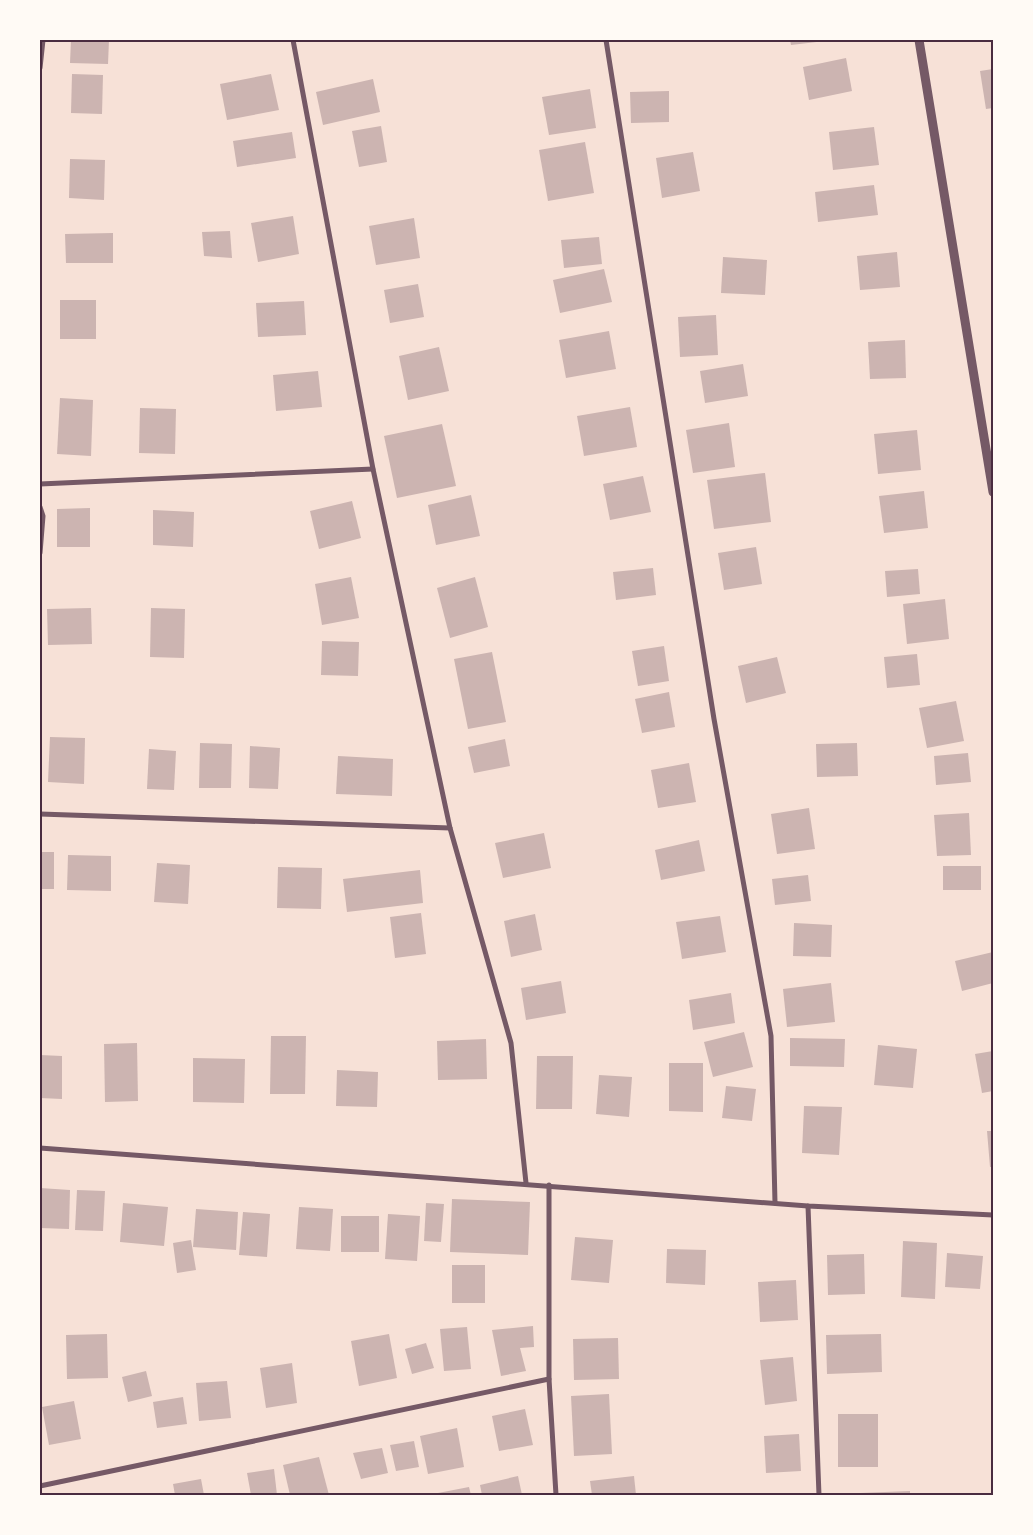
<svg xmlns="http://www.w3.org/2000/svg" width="1033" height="1535" font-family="Inter,sans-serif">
  <rect width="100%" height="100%" fill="#f7e1d7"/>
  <g fill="#ccb4b1">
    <path d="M71,40H109L108,64L70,63Z"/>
    <path d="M790,40H825V41L791,45Z"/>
    <path d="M846,58L852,91L809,100L803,67Z"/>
    <path d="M993,69V108L986,109L980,71Z"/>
    <path d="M72,74L103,75L102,114L71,113Z"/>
    <path d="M271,74L279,110L227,120L220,84Z"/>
    <path d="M373,79L380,112L323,125L316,92Z"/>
    <path d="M590,89L596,128L549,135L542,97Z"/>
    <path d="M669,91V122L631,123L630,92Z"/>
    <path d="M381,126L387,162L359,167L352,131Z"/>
    <path d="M874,127L879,165L833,170L829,132Z"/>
    <path d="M292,132L296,158L237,167L233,141Z"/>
    <path d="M585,142L594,193L548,201L539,150Z"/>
    <path d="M693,152L700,191L662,198L656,158Z"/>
    <path d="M70,159L105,160L104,200L69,198Z"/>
    <path d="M874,185L878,215L818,222L815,192Z"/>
    <path d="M293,216L299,254L258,262L251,223Z"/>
    <path d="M414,218L420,258L376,265L369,226Z"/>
    <path d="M230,231L232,258L204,256L202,232Z"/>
    <path d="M113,233V263H66L65,234Z"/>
    <path d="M599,237L602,264L564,268L561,240Z"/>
    <path d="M897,252L900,287L860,290L857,256Z"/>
    <path d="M723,257L767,260L765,295L721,293Z"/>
    <path d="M604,269L612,302L560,313L553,280Z"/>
    <path d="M418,284L424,317L390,323L384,290Z"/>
    <rect x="60" y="300" width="36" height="39"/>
    <path d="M304,301L306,335L258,337L256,303Z"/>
    <path d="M716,315L718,355L680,357L678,317Z"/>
    <path d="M609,331L616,369L566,378L559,340Z"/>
    <path d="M905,340L906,378L870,379L868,342Z"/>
    <path d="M439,347L449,391L408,400L399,356Z"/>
    <path d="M743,364L748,396L705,403L700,371Z"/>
    <path d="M318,371L322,407L276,411L273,375Z"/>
    <path d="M60,398L93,400L91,456L57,454Z"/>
    <path d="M630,407L637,447L584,456L577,416Z"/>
    <path d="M140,408L176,409L175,454L139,453Z"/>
    <path d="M729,423L735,467L693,473L686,430Z"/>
    <path d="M442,424L456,486L397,498L384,436Z"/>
    <path d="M917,430L921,470L878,474L874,434Z"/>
    <path d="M765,473L771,522L714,529L707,480Z"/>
    <path d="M643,476L651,512L610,520L603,484Z"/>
    <path d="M924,491L928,528L884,533L879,496Z"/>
    <path d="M471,495L480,536L436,545L428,505Z"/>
    <path d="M352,501L361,538L319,549L310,511Z"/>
    <path d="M90,508V547H57V509Z"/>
    <path d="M153,510L194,512L193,547L153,545Z"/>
    <path d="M756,547L762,584L724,590L718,553Z"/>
    <path d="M653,568L656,595L616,600L613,572Z"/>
    <path d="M918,569L920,594L887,597L885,571Z"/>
    <path d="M351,577L359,618L322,625L315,584Z"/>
    <path d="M475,577L488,627L450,638L437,588Z"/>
    <path d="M945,599L949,639L907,644L903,604Z"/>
    <path d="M91,608L92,644L48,645L47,609Z"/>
    <path d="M151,608L185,609L184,658L150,657Z"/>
    <path d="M322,641L359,642L358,676L321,675Z"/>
    <path d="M664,646L669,681L638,686L632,651Z"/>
    <path d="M492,652L506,722L468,729L454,659Z"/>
    <path d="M917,654L920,685L887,688L884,657Z"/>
    <path d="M777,657L786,693L746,703L738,666Z"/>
    <path d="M669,692L675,727L642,733L635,699Z"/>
    <path d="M956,701L964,741L927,748L919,708Z"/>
    <path d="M50,737L85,738L84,784L48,782Z"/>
    <path d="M505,739L510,766L474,773L468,747Z"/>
    <path d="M200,743L232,744L231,788H199Z"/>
    <path d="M857,743L858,776L817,777L816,744Z"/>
    <path d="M250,746L280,748L278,789L249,788Z"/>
    <path d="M149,749L176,751L174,790L147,789Z"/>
    <path d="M968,753L971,782L936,785L934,756Z"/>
    <path d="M338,756L393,759L392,796L336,794Z"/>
    <path d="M689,763L696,802L658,808L651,770Z"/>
    <path d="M809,808L815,849L777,854L771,814Z"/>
    <path d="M969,813L971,855L937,856L934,815Z"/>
    <path d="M544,833L551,868L503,878L495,843Z"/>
    <path d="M699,840L705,871L661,880L655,850Z"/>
    <rect x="40" y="852" width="14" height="37"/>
    <path d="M68,855L111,856V891L67,890Z"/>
    <path d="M157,863L190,865L188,904L154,902Z"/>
    <rect x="943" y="866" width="38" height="24"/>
    <path d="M278,867L322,868L321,909L277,908Z"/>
    <path d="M420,870L423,903L347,912L343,879Z"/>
    <path d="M808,875L811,901L775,905L772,879Z"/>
    <path d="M421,913L426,954L395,958L390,917Z"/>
    <path d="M535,914L542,950L511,957L504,921Z"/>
    <path d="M720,916L726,952L682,959L676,922Z"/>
    <path d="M794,923L832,925L831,957L793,956Z"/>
    <path d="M993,952V983L962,991L955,961Z"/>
    <path d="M561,981L566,1013L526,1020L521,988Z"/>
    <path d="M831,983L835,1022L787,1027L783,989Z"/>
    <path d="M731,993L735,1023L693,1030L689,1000Z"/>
    <path d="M744,1032L753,1067L713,1077L704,1042Z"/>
    <path d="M271,1036H306L305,1094H270Z"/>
    <path d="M790,1038L845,1039L844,1067L790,1066Z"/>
    <path d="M486,1039L487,1079L438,1080L437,1041Z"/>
    <path d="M137,1043L138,1101L105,1102L104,1044Z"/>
    <path d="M878,1045L917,1049L913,1088L874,1085Z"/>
    <path d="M993,1051V1091L982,1093L975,1054Z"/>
    <path d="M40,1055L62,1056V1099L40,1098Z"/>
    <path d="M537,1056H573L572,1109H536Z"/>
    <path d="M193,1058L245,1059L244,1103L193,1102Z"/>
    <path d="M669,1063H703V1112L669,1111Z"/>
    <path d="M337,1070L378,1072L377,1107L336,1106Z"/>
    <path d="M599,1075L632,1077L629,1117L596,1114Z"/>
    <path d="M726,1086L756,1089L752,1121L722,1118Z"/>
    <path d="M804,1106L842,1107L839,1155L802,1153Z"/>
    <path d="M987,1131H993V1167H990Z"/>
    <path d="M40,1188L70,1190L69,1229L40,1228Z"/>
    <path d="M77,1190L105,1191L103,1231L75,1230Z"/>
    <path d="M452,1199L530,1202L528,1255L450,1252Z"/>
    <path d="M123,1203L168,1207L164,1246L120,1242Z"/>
    <path d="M426,1203L444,1204L441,1242L424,1241Z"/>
    <path d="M299,1207L333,1209L330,1251L296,1249Z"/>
    <path d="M196,1209L238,1212L236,1250L193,1247Z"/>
    <path d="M243,1212L270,1214L267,1257L239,1255Z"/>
    <path d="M388,1214L420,1216L417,1261L385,1259Z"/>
    <rect x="341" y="1216" width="38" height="36"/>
    <path d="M575,1237L613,1240L609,1283L571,1280Z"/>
    <path d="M191,1240L196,1270L177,1273L173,1243Z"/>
    <path d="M903,1241L937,1243L935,1299L901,1297Z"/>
    <path d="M667,1249L706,1250L705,1285L666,1283Z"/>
    <path d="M947,1253L983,1256L980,1289L945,1287Z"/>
    <path d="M864,1254L865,1294L828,1295L827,1255Z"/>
    <rect x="452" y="1265" width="33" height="38"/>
    <path d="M796,1280L798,1320L760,1322L758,1282Z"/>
    <path d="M533,1326L534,1347L520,1348L526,1371L501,1376L492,1330Z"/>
    <path d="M467,1327L471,1369L444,1371L440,1329Z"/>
    <path d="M107,1334L108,1378L67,1379L66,1335Z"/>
    <path d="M389,1334L397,1378L359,1386L351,1341Z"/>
    <path d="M881,1334L882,1372L827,1374L826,1335Z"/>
    <path d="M618,1338L619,1379L574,1380L573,1339Z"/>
    <path d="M426,1343L434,1368L412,1374L405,1349Z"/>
    <path d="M793,1357L797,1401L765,1405L760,1360Z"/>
    <path d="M292,1363L297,1403L266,1408L260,1368Z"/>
    <path d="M146,1371L152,1396L128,1402L122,1377Z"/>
    <path d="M227,1381L231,1418L199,1421L196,1383Z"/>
    <path d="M609,1394L612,1454L574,1456L571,1396Z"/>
    <path d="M183,1397L187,1424L157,1428L153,1402Z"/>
    <path d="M74,1401L81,1439L49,1445L42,1407Z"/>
    <path d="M525,1409L533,1445L499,1451L492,1416Z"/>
    <rect x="838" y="1414" width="40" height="53"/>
    <path d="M457,1428L464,1467L428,1474L420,1436Z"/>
    <path d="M799,1434L801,1471L766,1473L764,1436Z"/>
    <path d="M414,1441L419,1467L396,1471L390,1445Z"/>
    <path d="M382,1448L388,1473L361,1479L353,1453Z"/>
    <path d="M319,1457L329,1495H290L283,1465Z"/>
    <path d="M274,1469L277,1495H251L247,1473Z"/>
    <path d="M518,1476L522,1495H482L480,1485Z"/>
    <path d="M634,1476L636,1495H592L590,1481Z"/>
    <path d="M201,1479L204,1495H175L173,1484Z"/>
    <path d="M469,1487L471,1495H439L438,1493Z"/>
    <path d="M910,1491V1495H860V1493Z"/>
  </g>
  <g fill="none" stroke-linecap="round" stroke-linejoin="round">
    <g stroke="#755966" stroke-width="5">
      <path d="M293,40L373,469L450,828L511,1043L526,1183"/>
      <path d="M606,40L714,719L771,1036L775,1203"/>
      <path d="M40,68L43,40"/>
      <path d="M40,484L373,469"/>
      <path d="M40,507L43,516L40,553"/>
      <path d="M40,814L450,828"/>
      <path d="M40,1148L808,1206L993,1215"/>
      <path d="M549,1185V1379L556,1495"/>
      <path d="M808,1206L819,1495"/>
      <path d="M40,1486L549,1379"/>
    </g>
    <path stroke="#755966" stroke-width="9" d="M919,40L993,492"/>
  </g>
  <rect width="1033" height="1535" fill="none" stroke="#fffaf5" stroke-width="82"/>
  <rect x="41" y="41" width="951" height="1453" fill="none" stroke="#4a2c40" stroke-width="2"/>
</svg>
